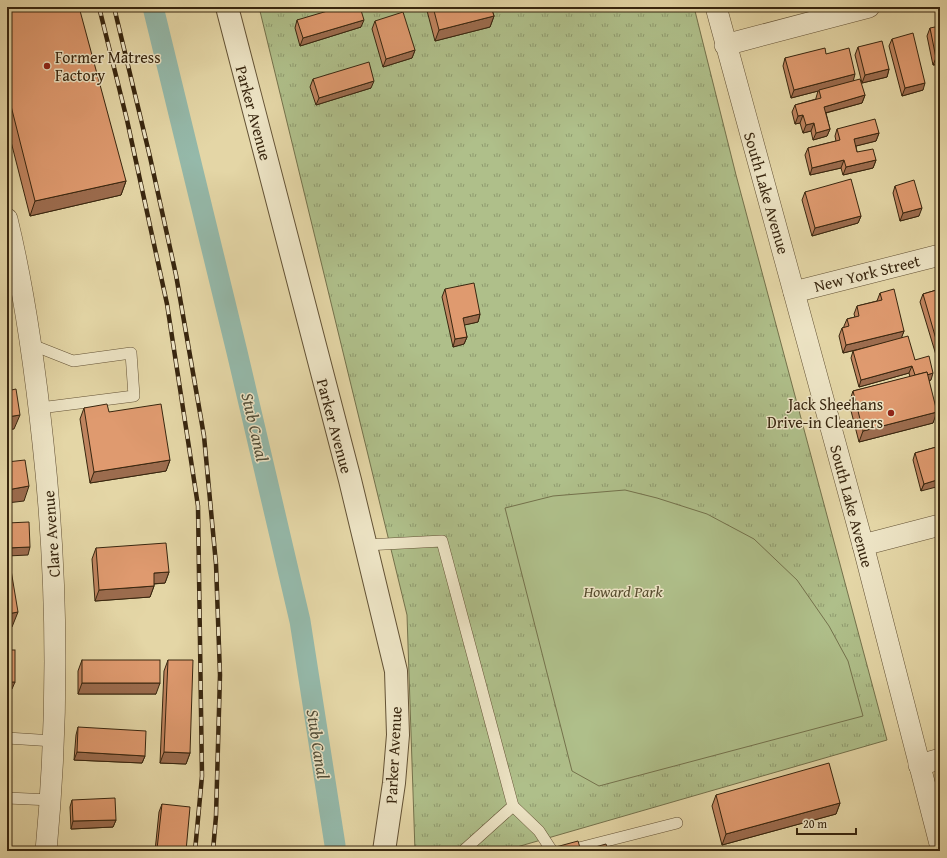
<svg xmlns="http://www.w3.org/2000/svg" width="947" height="858" font-family="'Gentium Book Plus',serif">
  <defs>
    <pattern id="park-tufts" width="24" height="20" patternUnits="userSpaceOnUse"><rect width="24" height="20" fill="#afbf8a"/><path d="M3 7l-1-3M5 7V3M7 7l1-3M15 17l-1-3M17 17v-4M19 17l1-3" fill="none" stroke="#8f9b6f"/></pattern>
  </defs>
  <rect width="100%" height="100%" fill="#e4d6a6"/>
  <filter id="stains"><feTurbulence type="fractalNoise" baseFrequency=".005" numOctaves="4"/><feColorMatrix values="0 0 0 0 .2 0 0 0 0 .09 0 0 0 0 .02 0 0 0 .5 -.17"/></filter>
  <radialGradient id="worn" r=".72"><stop offset=".6" stop-color="#630" stop-opacity="0"/><stop offset="1" stop-color="#630" stop-opacity=".3"/></radialGradient>
  <path fill="url(#park-tufts)" stroke="#74724c" d="M259,7H694L736,175L887,740L503,851H415L407,615Z"/>
  <path fill="#afbf8a" stroke="#74724c" d="M625,490L657,498L707,514L754,539L797,580L829,626L848,661L863,716L599,786L572,771L505,508L553,496Z"/>
  <g fill="none" stroke-linecap="round" stroke-linejoin="round">
    <path stroke="#95b9aa" stroke-width="21" d="M153,7L237,352L300,621L335,845V851"/>
    <defs>
      <g id="service">
        <path d="M30,344L73,361L131,353L134,396L40,408"/>
        <path d="M366,545L442,541L513,806L463,851"/>
        <path d="M7,738L54,741"/>
        <path d="M7,798L51,800"/>
        <path d="M513,806L539,831L552,851"/>
        <path d="M567,851L677,823"/>
      </g>
      <g id="minor">
        <path d="M716,7L863,545L940,844"/>
        <path d="M725,45L869,7"/>
        <path d="M7,219C25,293 35,368 43,443C58,580 59,714 46,851"/>
        <path d="M794,292L940,255"/>
        <path d="M863,545L940,525"/>
        <path d="M919,765L940,759"/>
      </g>
      <path id="tertiary" d="M227,7L350,480L396,671L398,735L394,783L384,851"/>
    </defs>
    <use href="#service" stroke="#635235" stroke-width="12"/>
    <use href="#minor" stroke="#635235" stroke-width="22"/>
    <use href="#tertiary" stroke="#635235" stroke-width="24"/>
    <use href="#service" stroke="#ede4c5" stroke-width="11"/>
    <use href="#minor" stroke="#ede4c5" stroke-width="21"/>
    <use href="#tertiary" stroke="#ede4c5" stroke-width="22"/>
    <defs>
      <g id="rail">
        <path d="M99,7L127,120L167,304L198,506L202,776L195,851"/>
        <path d="M114,7L150,157L176,275L204,436L216,564L220,675L216,816L213,851"/>
      </g>
    </defs>
    <use href="#rail" stroke="#38260f" stroke-width="4.5"/>
    <use href="#rail" stroke="#ede4c5" stroke-width="3" stroke-dasharray="9" stroke-linecap="butt"/>
  </g>
  <g fill="#c0845f" stroke="#38260f">
    <path d="M7,7L126,181L121,195L30,216L7,126Z"/>
    <path d="M426,7H491L494,16L490,27L435,41Z"/>
    <path d="M297,20L361,27L300,46L295,28Z"/>
    <path d="M375,21L415,50L412,58L383,67L372,29Z"/>
    <path d="M930,28L940,64L933,65L927,36Z"/>
    <path d="M892,39L923,90L902,96L889,46Z"/>
    <path d="M858,47L889,69L887,77L862,83L855,55Z"/>
    <path d="M826,54L853,81L865,95L862,103L826,113L830,129L827,136L813,140L811,131L803,133L800,123L795,124L792,112L795,105L816,99V98L818,91L791,98L783,66L785,58Z"/>
    <path d="M313,79L371,88L316,105L310,87Z"/>
    <path d="M837,129L879,133L876,141L856,146L857,152L876,160L873,168L843,175L841,168L810,175L805,155L808,148L836,141L835,136Z"/>
    <path d="M895,186L919,216L900,221L893,193Z"/>
    <path d="M805,192L861,216L858,223L812,236L802,200Z"/>
    <path d="M445,289L480,314L478,322L464,325L467,337L464,344L453,347L442,297Z"/>
    <path d="M940,289V365H939L920,302L923,294Z"/>
    <path d="M880,293L904,331L901,338L915,360L931,380L929,381L933,423L859,442L849,403L853,391L910,377L909,373L859,387L851,358L853,351L872,346L843,353L839,336L842,328L844,327V326L847,319L855,317L854,314L857,306L877,301Z"/>
    <path d="M84,408L109,412L170,460L166,471L90,483L80,419Z"/>
    <path d="M940,446L921,491L913,460L915,453Z"/>
    <path d="M96,548L169,572L165,583L154,584V586L150,597L95,601L92,559Z"/>
    <path d="M940,569V578L939,573Z"/>
    <path d="M940,618V639H939L936,626L939,619Z"/>
    <path d="M82,660L156,694H78V671Z"/>
    <path d="M168,660L190,753L186,764L160,763L164,671Z"/>
    <path d="M78,727L145,756L142,763L74,760L76,735Z"/>
    <path d="M716,795L840,803L836,814L722,845L712,806Z"/>
    <path d="M72,800L116,820L113,827L71,829L70,807Z"/>
    <path d="M162,804L186,851H155L159,812Z"/>
  </g>
  <g fill="#9c6c4e" stroke="#38260f">
    <path d="M494,16L490,27L435,41L439,30Z"/>
    <path d="M364,20L361,27L300,46L303,38Z"/>
    <path d="M415,50L412,58L383,67L386,59Z"/>
    <path d="M940,57V64L933,65L936,58Z"/>
    <path d="M889,69L887,77L862,83L865,75Z"/>
    <path d="M855,74L853,82L791,98L794,90Z"/>
    <path d="M374,81L371,88L316,105L319,98Z"/>
    <path d="M925,83L923,90L902,96L905,88Z"/>
    <path d="M865,95L862,103L821,114L824,107Z"/>
    <path d="M803,115L800,123L795,124L798,116Z"/>
    <path d="M814,123L811,131L803,133L806,125Z"/>
    <path d="M830,129L827,136L813,140L816,133Z"/>
    <path d="M879,133L876,141L852,147L854,139Z"/>
    <path d="M844,160L841,168L810,175L812,168Z"/>
    <path d="M876,160L873,168L843,175L846,167Z"/>
    <path d="M126,181L121,195L30,216L35,201Z"/>
    <path d="M922,208L919,216L900,221L903,213Z"/>
    <path d="M861,216L858,223L812,236L815,228Z"/>
    <path d="M480,314L478,322L460,326L463,318Z"/>
    <path d="M904,331L901,339L843,353L846,345Z"/>
    <path d="M467,337L464,344L453,347L455,339Z"/>
    <path d="M912,366L909,373L859,387L861,380Z"/>
    <path d="M933,373L931,380L913,385L916,378Z"/>
    <path d="M937,412L933,423L859,442L863,431Z"/>
    <path d="M20,415L14,429L7,430V417Z"/>
    <path d="M170,460L166,471L90,483L94,472Z"/>
    <path d="M940,479V486L921,491L924,484Z"/>
    <path d="M29,486L24,501L7,503V490Z"/>
    <path d="M30,547L28,555L7,556V548Z"/>
    <path d="M169,572L165,583L150,584L154,573Z"/>
    <path d="M154,586L150,597L95,601L99,590Z"/>
    <path d="M18,612L12,627H7V614Z"/>
    <path d="M7,682H15L12,689H7Z"/>
    <path d="M82,683H160L156,694H78Z"/>
    <path d="M77,752L145,756L142,763L74,760Z"/>
    <path d="M164,752L190,753L186,764L160,763Z"/>
    <path d="M840,803L836,814L722,845L726,834Z"/>
    <path d="M116,820L113,827L71,829L73,821Z"/>
    <path d="M157,849L173,851H157Z"/>
  </g>
  <g fill="#df9a6f" stroke="#38260f">
    <path d="M7,7H79L126,181L35,201L7,90Z"/>
    <path d="M341,7H360L364,20L303,38L297,20Z"/>
    <path d="M433,7H491L494,16L439,30Z"/>
    <path d="M403,12L415,50L386,59L375,21Z"/>
    <path d="M940,26V57L936,58L930,28Z"/>
    <path d="M913,33L925,83L905,88L892,39Z"/>
    <path d="M882,41L889,69L865,75L858,47Z"/>
    <path d="M825,48L826,54L849,48L855,74L794,90L785,58Z"/>
    <path d="M369,62L374,81L319,98L313,79Z"/>
    <path d="M860,79L865,95L824,107L830,129L816,133L814,123L806,125L803,115L798,116L795,105L821,98L819,90Z"/>
    <path d="M875,119L879,133L854,139L857,152L873,149L876,160L846,167L844,160L812,168L808,148L840,140L837,129Z"/>
    <path d="M851,179L861,216L815,228L805,192Z"/>
    <path d="M914,180L922,208L903,213L895,186Z"/>
    <path d="M474,283L480,314L463,318L467,337L455,339L445,289Z"/>
    <path d="M894,289L904,331L846,345L842,328L849,326L847,319L859,316L857,306L882,300L880,293Z"/>
    <path d="M940,289V353L923,294Z"/>
    <path d="M908,336L915,360L929,356L933,373L927,375V372L915,375L912,366L861,380L853,351Z"/>
    <path d="M927,372L937,412L863,431L853,391Z"/>
    <path d="M16,389L20,415L7,417V391Z"/>
    <path d="M107,404L109,412L161,404L170,460L94,472L84,408Z"/>
    <path d="M940,446V479L924,484L915,453Z"/>
    <path d="M25,460L29,486L7,490V462Z"/>
    <path d="M29,522L30,547L7,548V523Z"/>
    <path d="M166,543L169,572L154,573V586L99,590L96,548Z"/>
    <path d="M10,564L18,612L7,614V565Z"/>
    <rect x="7" y="650" width="8" height="32"/>
    <rect x="82" y="660" width="78" height="23"/>
    <path d="M168,660H193L190,753L164,752Z"/>
    <path d="M78,727L146,731L145,756L77,752Z"/>
    <path d="M829,763L840,803L726,834L716,795Z"/>
    <path d="M115,798L116,820L73,821L72,800Z"/>
    <path d="M162,804L190,807L186,851H173L157,849Z"/>
    <path d="M578,841L581,851L606,844L608,851H541Z"/>
    <path d="M77,849L89,851H77Z"/>
  </g>
  <g fill="#8f2418" stroke="#ede4c5" stroke-width="1.5">
    <circle cx="47" cy="66" r="4"/>
    <circle cx="891" cy="413" r="4"/>
  </g>
  <g text-anchor="middle" stroke-width="3" stroke-linejoin="round" paint-order="stroke">
    <g font-size="16" fill="#38260f" stroke="#ede4c5" text-anchor="start">
      <text x="55" y="63">Former Matress<tspan x="55" dy="18">Factory</tspan></text>
      <text x="883" y="410" text-anchor="end">Jack Sheehans<tspan x="883" dy="18">Drive-in Cleaners</tspan></text>
    </g>
    <g font-size="16" fill="#38260f" stroke="#ede4c5">
      <text transform="translate(254 113) rotate(75)" y="6">Parker Avenue</text>
      <text transform="translate(767 193) rotate(74)" y="6">South Lake Avenue</text>
      <text transform="translate(867 273) rotate(-14)" y="6">New York Street</text>
      <text transform="translate(335 426) rotate(75)" y="6">Parker Avenue</text>
      <text transform="translate(852 506) rotate(75)" y="6">South Lake Avenue</text>
      <text transform="translate(51 534) rotate(-94)" y="6">Clare Avenue</text>
      <text transform="translate(393 755) rotate(-87)" y="6">Parker Avenue</text>
    </g>
    <g font-size="16" font-style="italic" fill="#564c2e" stroke="#ede4c5">
      <text x="623" y="597">Howard Park</text>
    </g>
    <g font-size="17" font-style="italic" fill="#4f4b36" stroke="#ede4c5">
      <text transform="translate(255 427) rotate(77)" y="6">Stub Canal</text>
      <text transform="translate(318 744) rotate(81)" y="6">Stub Canal</text>
    </g>
  </g>
  <rect width="947" height="858" fill="none" stroke="#e4d6a6" stroke-width="24"/>
  <rect x="8" y="8" width="931" height="842" fill="none" stroke="#38260f" stroke-width="2"/>
  <rect x="12" y="12" width="923" height="834" fill="none" stroke="#38260f"/>
  <path d="M797 828v6h59v-6" fill="none" stroke="#38260f" stroke-width="2"/>
  <text x="803" y="828" font-size="12" fill="#38260f" stroke="#ede4c5" stroke-width="3" paint-order="stroke">20 m</text>
  <rect width="100%" height="100%" filter="url(#stains)"/>
  <rect width="100%" height="100%" fill="url(#worn)"/>
</svg>
